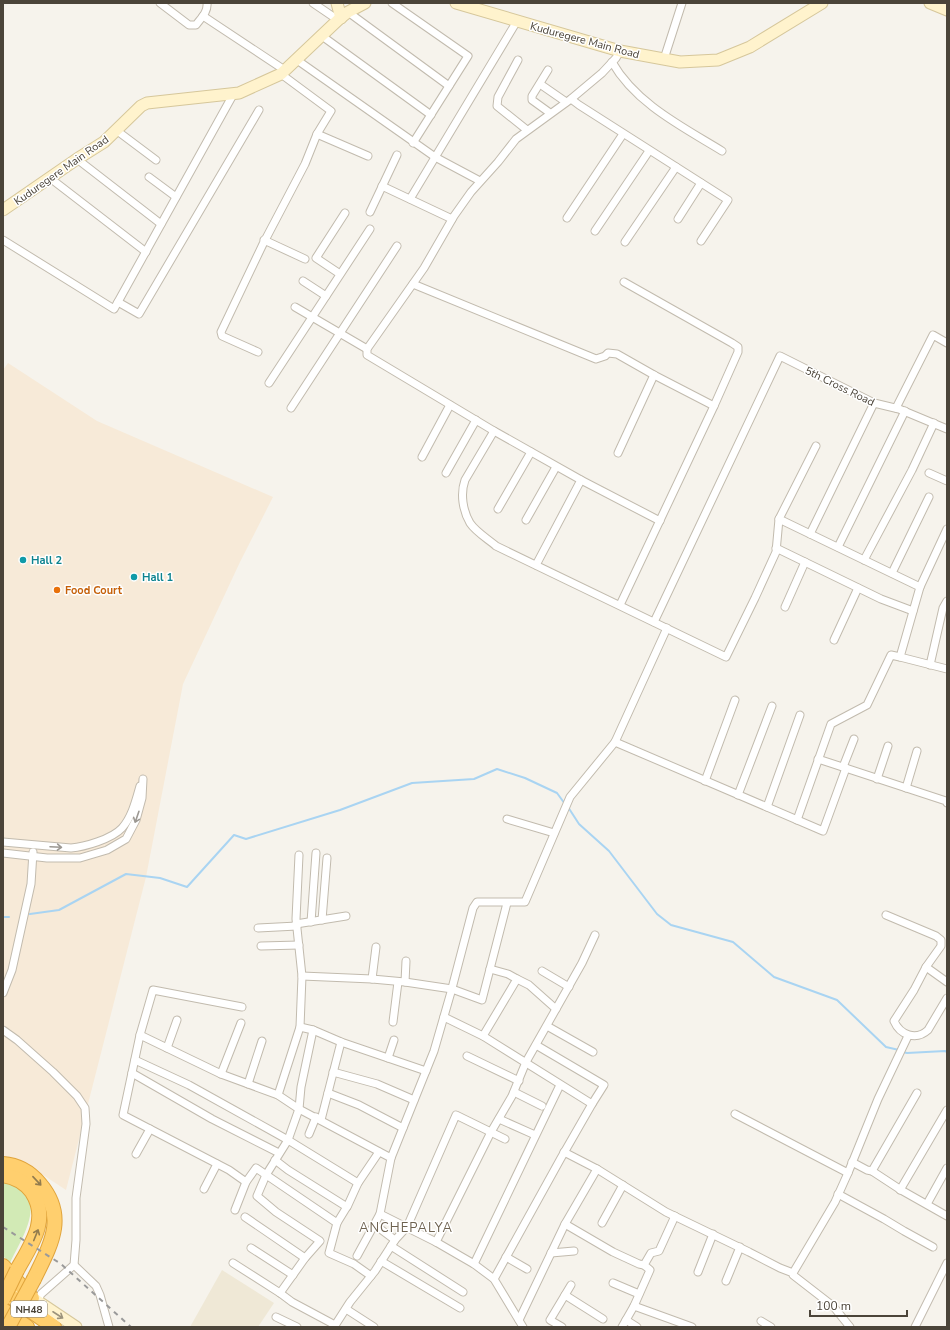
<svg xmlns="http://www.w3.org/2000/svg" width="950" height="1330" font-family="'Nunito Sans',sans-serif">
  <rect width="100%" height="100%" fill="#f6f3ec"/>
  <path fill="#f7ead8" d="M8,363L97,421L273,497L240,562L183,684L146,877L66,1190L25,1163L3,1157V370Z"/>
  <path fill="#efe8d6" d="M222,1270L274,1303L258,1327H190Z"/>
  <path fill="#d2eab5" d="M3,1180C52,1194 24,1234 10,1263L3,1256Z"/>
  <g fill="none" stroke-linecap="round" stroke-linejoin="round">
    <g stroke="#a9d4f2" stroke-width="2">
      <path d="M568,807L579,824L609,851L657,914L671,925L733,942L774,977L837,1000L886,1047L899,1050"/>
      <path d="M30,914L59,910L126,874L160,878L187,887L234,835L246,839L340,810L412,783L474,779L497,769L525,778L557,793L565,804"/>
      <path d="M3,917H9"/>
      <path d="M903,1052L907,1053L945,1051L947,1052"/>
    </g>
    <defs>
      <g id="street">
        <path d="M160,3L189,25H196C201,18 208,12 207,3"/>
        <path d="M313,3L338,20"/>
        <path d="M392,3L468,56L413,143"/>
        <path d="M348,12L449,86"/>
        <path d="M203,16L286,71"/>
        <path d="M322,36L431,115"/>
        <path d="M620,51L616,58L602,73L571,99L516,139L498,162L471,192L454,216L424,268L367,349V355L494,431L465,480C460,494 463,511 470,523C476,532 488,539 496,546L726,657L755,598L776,552L779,519"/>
        <path d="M664,59L682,3"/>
        <path d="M297,60L435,157L480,181"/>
        <path d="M518,60L498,97L497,106L527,130"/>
        <path d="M612,62C636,104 683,127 722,151"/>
        <path d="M548,70L532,96V100L550,113"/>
        <path d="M540,84L566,102"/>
        <path d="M571,99L579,105L728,200L701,241"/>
        <path d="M116,130L156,160"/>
        <path d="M317,134L368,156"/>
        <path d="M77,159L161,224"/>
        <path d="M149,177L176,197"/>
        <path d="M50,178L146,252"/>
        <path d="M382,186L452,219"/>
        <path d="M410,199L517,21"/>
        <path d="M370,212L397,155"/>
        <path d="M567,218L623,134"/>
        <path d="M678,219L701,183"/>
        <path d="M595,231L649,151"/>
        <path d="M3,240L114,309L234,93"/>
        <path d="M264,240L305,259"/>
        <path d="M625,242L676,167"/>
        <path d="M340,274L316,258L345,213"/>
        <path d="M303,281L326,296"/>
        <path d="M413,284L596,359L605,356L608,353L617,354L654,375L714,406"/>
        <path d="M118,302L139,314L259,110"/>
        <path d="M295,307L367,349"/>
        <path d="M258,352L222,336L221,332L263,244L305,164L317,134L331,111L281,74"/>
        <path d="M269,383L370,229"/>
        <path d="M291,408L397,246"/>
        <path d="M896,408L933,335L947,343"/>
        <path d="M494,431L581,480"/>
        <path d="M816,446L779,519L920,587L900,657L947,669"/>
        <path d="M618,453L654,375"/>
        <path d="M422,457L450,405"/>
        <path d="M446,473L476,420"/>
        <path d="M929,473L947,481"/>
        <path d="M498,509L531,452"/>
        <path d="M526,520L556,467"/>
        <path d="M810,534L874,403"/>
        <path d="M838,547L905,411"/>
        <path d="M776,548L881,599L913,611"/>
        <path d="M864,560L912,470L934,423"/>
        <path d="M536,565L581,480L660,521"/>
        <path d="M892,573L929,497"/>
        <path d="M920,587L947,529"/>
        <path d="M620,605L714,406L738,352V347L732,343L624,282"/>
        <path d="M785,607L805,562"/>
        <path d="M654,622L780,356L874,403L899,409L947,429"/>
        <path d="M834,640L858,588"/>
        <path d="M930,665L943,608L947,601"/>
        <path d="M615,742L823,831L846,768"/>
        <path d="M818,759L946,801L947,803"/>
        <path d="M843,767L854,739"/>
        <path d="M877,779L888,746"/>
        <path d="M705,781L735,700"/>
        <path d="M906,788L917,751"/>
        <path d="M738,795L772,706"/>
        <path d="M767,807L800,715"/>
        <path d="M507,819L554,833"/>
        <path d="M797,820L831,724L867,705L891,655L900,657"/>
        <path d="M3,842L71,848C84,847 112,839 122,828C132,817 136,800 140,786"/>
        <path d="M3,853L47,858H80L107,850L126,839L136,820L142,798L143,779"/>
        <path d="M886,915L936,936L941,940V946L926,967L914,990L894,1021C900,1035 916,1041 928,1030L947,998"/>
        <path d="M322,920L327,858"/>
        <path d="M311,922L316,853"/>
        <path d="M296,924L346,916"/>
        <path d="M258,928L297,926"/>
        <path d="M261,946L299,945"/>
        <path d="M926,967L947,982"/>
        <path d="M542,971L569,987"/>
        <path d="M302,976L372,979L405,982L452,989L482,1000L507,903"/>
        <path d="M372,979L376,947"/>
        <path d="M517,979L529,985L556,1009"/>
        <path d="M405,982L406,961"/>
        <path d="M3,993L12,970L31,884L33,852"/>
        <path d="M444,1017L483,1036L592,1104L561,1158L494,1279"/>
        <path d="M393,1022L398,982"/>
        <path d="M547,1026L593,1052"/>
        <path d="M300,1027L313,1030L341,1042L426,1071"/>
        <path d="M3,1030L17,1040L53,1072L77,1096L85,1108L86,1124L76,1198V1240L74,1265L41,1294L37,1302"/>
        <path d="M140,1035L153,990L242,1007"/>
        <path d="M483,1036L517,979L508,974L490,969"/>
        <path d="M536,1045L604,1085L592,1104"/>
        <path d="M167,1048L177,1020"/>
        <path d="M467,1056L519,1081"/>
        <path d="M388,1058L394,1040"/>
        <path d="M135,1060L189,1085L288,1140L358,1183"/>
        <path d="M333,1072L377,1084L414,1100"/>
        <path d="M132,1073L212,1119L279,1153"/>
        <path d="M221,1074L241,1023"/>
        <path d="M248,1084L262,1041"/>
        <path d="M514,1092L542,1106"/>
        <path d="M328,1093L359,1105L403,1128"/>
        <path d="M278,1095L300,1027L302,976L296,919L299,855"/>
        <path d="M735,1114L848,1173"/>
        <path d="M499,1119L535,1135"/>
        <path d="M321,1120L341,1042"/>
        <path d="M309,1134L316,1117"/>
        <path d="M564,1152L597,1169L666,1212L749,1252L780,1268L793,1273V1275L833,1306L850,1327"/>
        <path d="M136,1154L150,1129"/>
        <path d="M391,1158L434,1051L451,992L473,908L477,902H525L570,797L615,742L667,628"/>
        <path d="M275,1160L288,1170L347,1207"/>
        <path d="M852,1162L867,1170L872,1171L901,1190L947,1216"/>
        <path d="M872,1171L917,1093"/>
        <path d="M246,1182L229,1170L123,1115L140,1035L221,1074L278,1095L299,1109L391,1158L380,1214L436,1242L474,1264L494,1279L523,1327"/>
        <path d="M204,1189L217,1164"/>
        <path d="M900,1190L947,1110"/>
        <path d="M838,1194L884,1219L904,1231L933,1247"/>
        <path d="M927,1204L947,1168"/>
        <path d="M235,1210L246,1182L256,1168L337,1223"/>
        <path d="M245,1217L305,1258"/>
        <path d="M602,1223L623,1185"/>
        <path d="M565,1224L613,1252L639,1264L644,1265"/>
        <path d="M375,1225L395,1240"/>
        <path d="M436,1242L491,1132L512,1096L526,1062L582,963L595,935"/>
        <path d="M391,1246L463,1292"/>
        <path d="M251,1248L293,1275"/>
        <path d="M551,1253L574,1251"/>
        <path d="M357,1256L380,1214"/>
        <path d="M506,1257L527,1269"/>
        <path d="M381,1261L460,1308"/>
        <path d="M233,1263L280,1293L292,1302L335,1325"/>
        <path d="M474,1264L560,1085"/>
        <path d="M74,1265L96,1286L100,1295L109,1327"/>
        <path d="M698,1272L713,1234"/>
        <path d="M793,1273L835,1202L848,1173L878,1099L908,1036"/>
        <path d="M371,1276L354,1264L329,1253L337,1223L348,1205L358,1183L379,1152"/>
        <path d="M726,1281L740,1247"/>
        <path d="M613,1283L639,1294"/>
        <path d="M280,1293L305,1258L320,1241L276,1212L257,1196L266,1175L288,1140L299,1109L301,1087L313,1030"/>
        <path d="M565,1295L571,1285"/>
        <path d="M634,1306L692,1327"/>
        <path d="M346,1309L374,1327"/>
        <path d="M276,1317L297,1327"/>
        <path d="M519,1320L565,1224L597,1169"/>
        <path d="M626,1320L637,1327"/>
        <path d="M761,1321L771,1327"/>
        <path d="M334,1327L350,1302L375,1271L395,1240L407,1227L456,1115L505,1139"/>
        <path d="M562,1327L550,1320L565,1295L603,1319"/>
        <path d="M622,1327L634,1306L650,1270L644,1265L651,1253L659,1251L675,1216"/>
        <path d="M915,1327L947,1263"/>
      </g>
      <g id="secondary">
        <path d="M337,3L341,18"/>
        <path d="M456,3L620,51L680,62L718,60L750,47L822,3"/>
        <path d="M930,3L947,10"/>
        <path d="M3,210L77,159L104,142L141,106L147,103L239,93L281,74L338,20L348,12L365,3"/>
        <path d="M3,1278L76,1327"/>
      </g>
      <g id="highway">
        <path d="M3,1164C19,1165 30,1172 40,1184C68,1217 50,1246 34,1279"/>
        <path d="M3,1175C15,1177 25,1182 32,1192C50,1219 31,1245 17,1270"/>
        <path d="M3,1266L32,1298"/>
        <path d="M3,1291L54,1327"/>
        <path d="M3,1310L27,1327"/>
      </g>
    </defs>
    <use href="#street" stroke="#c2bbae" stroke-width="9"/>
    <use href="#secondary" stroke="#d6c79b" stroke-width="13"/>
    <use href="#highway" stroke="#e0a43c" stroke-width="16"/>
    <use href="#street" stroke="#fff" stroke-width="7"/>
    <use href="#secondary" stroke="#fff3cd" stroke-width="11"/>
    <use href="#highway" stroke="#ffcf6e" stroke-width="14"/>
    <path stroke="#9a9a9a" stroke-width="2" stroke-dasharray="5 5" stroke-linecap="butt" d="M3,1227L61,1264L131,1327"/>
    <defs>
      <g id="highway-bridge">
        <path d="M3,1299L17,1270"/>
        <path d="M8,1327L34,1279"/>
      </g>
    </defs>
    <use href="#highway-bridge" stroke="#e0a43c" stroke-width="16" stroke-linecap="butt"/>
    <use href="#highway-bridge" stroke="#ffcf6e" stroke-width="14"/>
  </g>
  <defs><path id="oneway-shaft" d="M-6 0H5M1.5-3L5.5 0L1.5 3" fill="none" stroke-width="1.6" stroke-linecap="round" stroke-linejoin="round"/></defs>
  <g stroke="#9c9892">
    <use href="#oneway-shaft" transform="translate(137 817) rotate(109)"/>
    <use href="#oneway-shaft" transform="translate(56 847) rotate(3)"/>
  </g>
  <g stroke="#937c4e">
    <use href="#oneway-shaft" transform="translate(37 1181) rotate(47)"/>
    <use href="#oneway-shaft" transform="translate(36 1235) rotate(-68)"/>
  </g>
  <use stroke="#9c937c" href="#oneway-shaft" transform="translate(58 1315) rotate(33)"/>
  <g fill="#0f9aa8" stroke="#fff" stroke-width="1.5">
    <circle cx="23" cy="560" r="4"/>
    <circle cx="134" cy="577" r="4"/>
  </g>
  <circle fill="#e8710a" stroke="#fff" stroke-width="1.5" cx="57" cy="590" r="4"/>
  <g text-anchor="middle" stroke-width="3" stroke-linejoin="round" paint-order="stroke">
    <rect fill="#fff" stroke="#817c74" stroke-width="1" x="11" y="1301" width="36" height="16" rx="3"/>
    <g font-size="10" font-weight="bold" fill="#4b4439">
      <text x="29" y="1313">NH48</text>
    </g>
    <g font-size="11" fill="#4b4439" stroke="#fff">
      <text transform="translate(585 40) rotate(15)" y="4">Kuduregere Main Road</text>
      <text transform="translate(61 170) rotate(-35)" y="4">Kuduregere Main Road</text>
      <text transform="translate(840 386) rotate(26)" y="4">5th Cross Road</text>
    </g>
    <g font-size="11" font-weight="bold" fill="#0d838f" stroke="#fff" text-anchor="start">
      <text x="31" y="564">Hall 2</text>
      <text x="142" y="581">Hall 1</text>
    </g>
    <g font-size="11" font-weight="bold" fill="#c56008" stroke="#fff" text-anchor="start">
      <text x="65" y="594">Food Court</text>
    </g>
    <g font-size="13" letter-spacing="1" fill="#6e6250" stroke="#fff">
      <text x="406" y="1232">ANCHEPALYA</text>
    </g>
  </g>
  <rect width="950" height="1330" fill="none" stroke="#4b4439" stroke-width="8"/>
  <path d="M810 1310v6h97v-6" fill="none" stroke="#4b4439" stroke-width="2"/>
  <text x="816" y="1310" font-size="12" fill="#4b4439" stroke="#ffffff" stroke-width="3" paint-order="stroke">100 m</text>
</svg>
